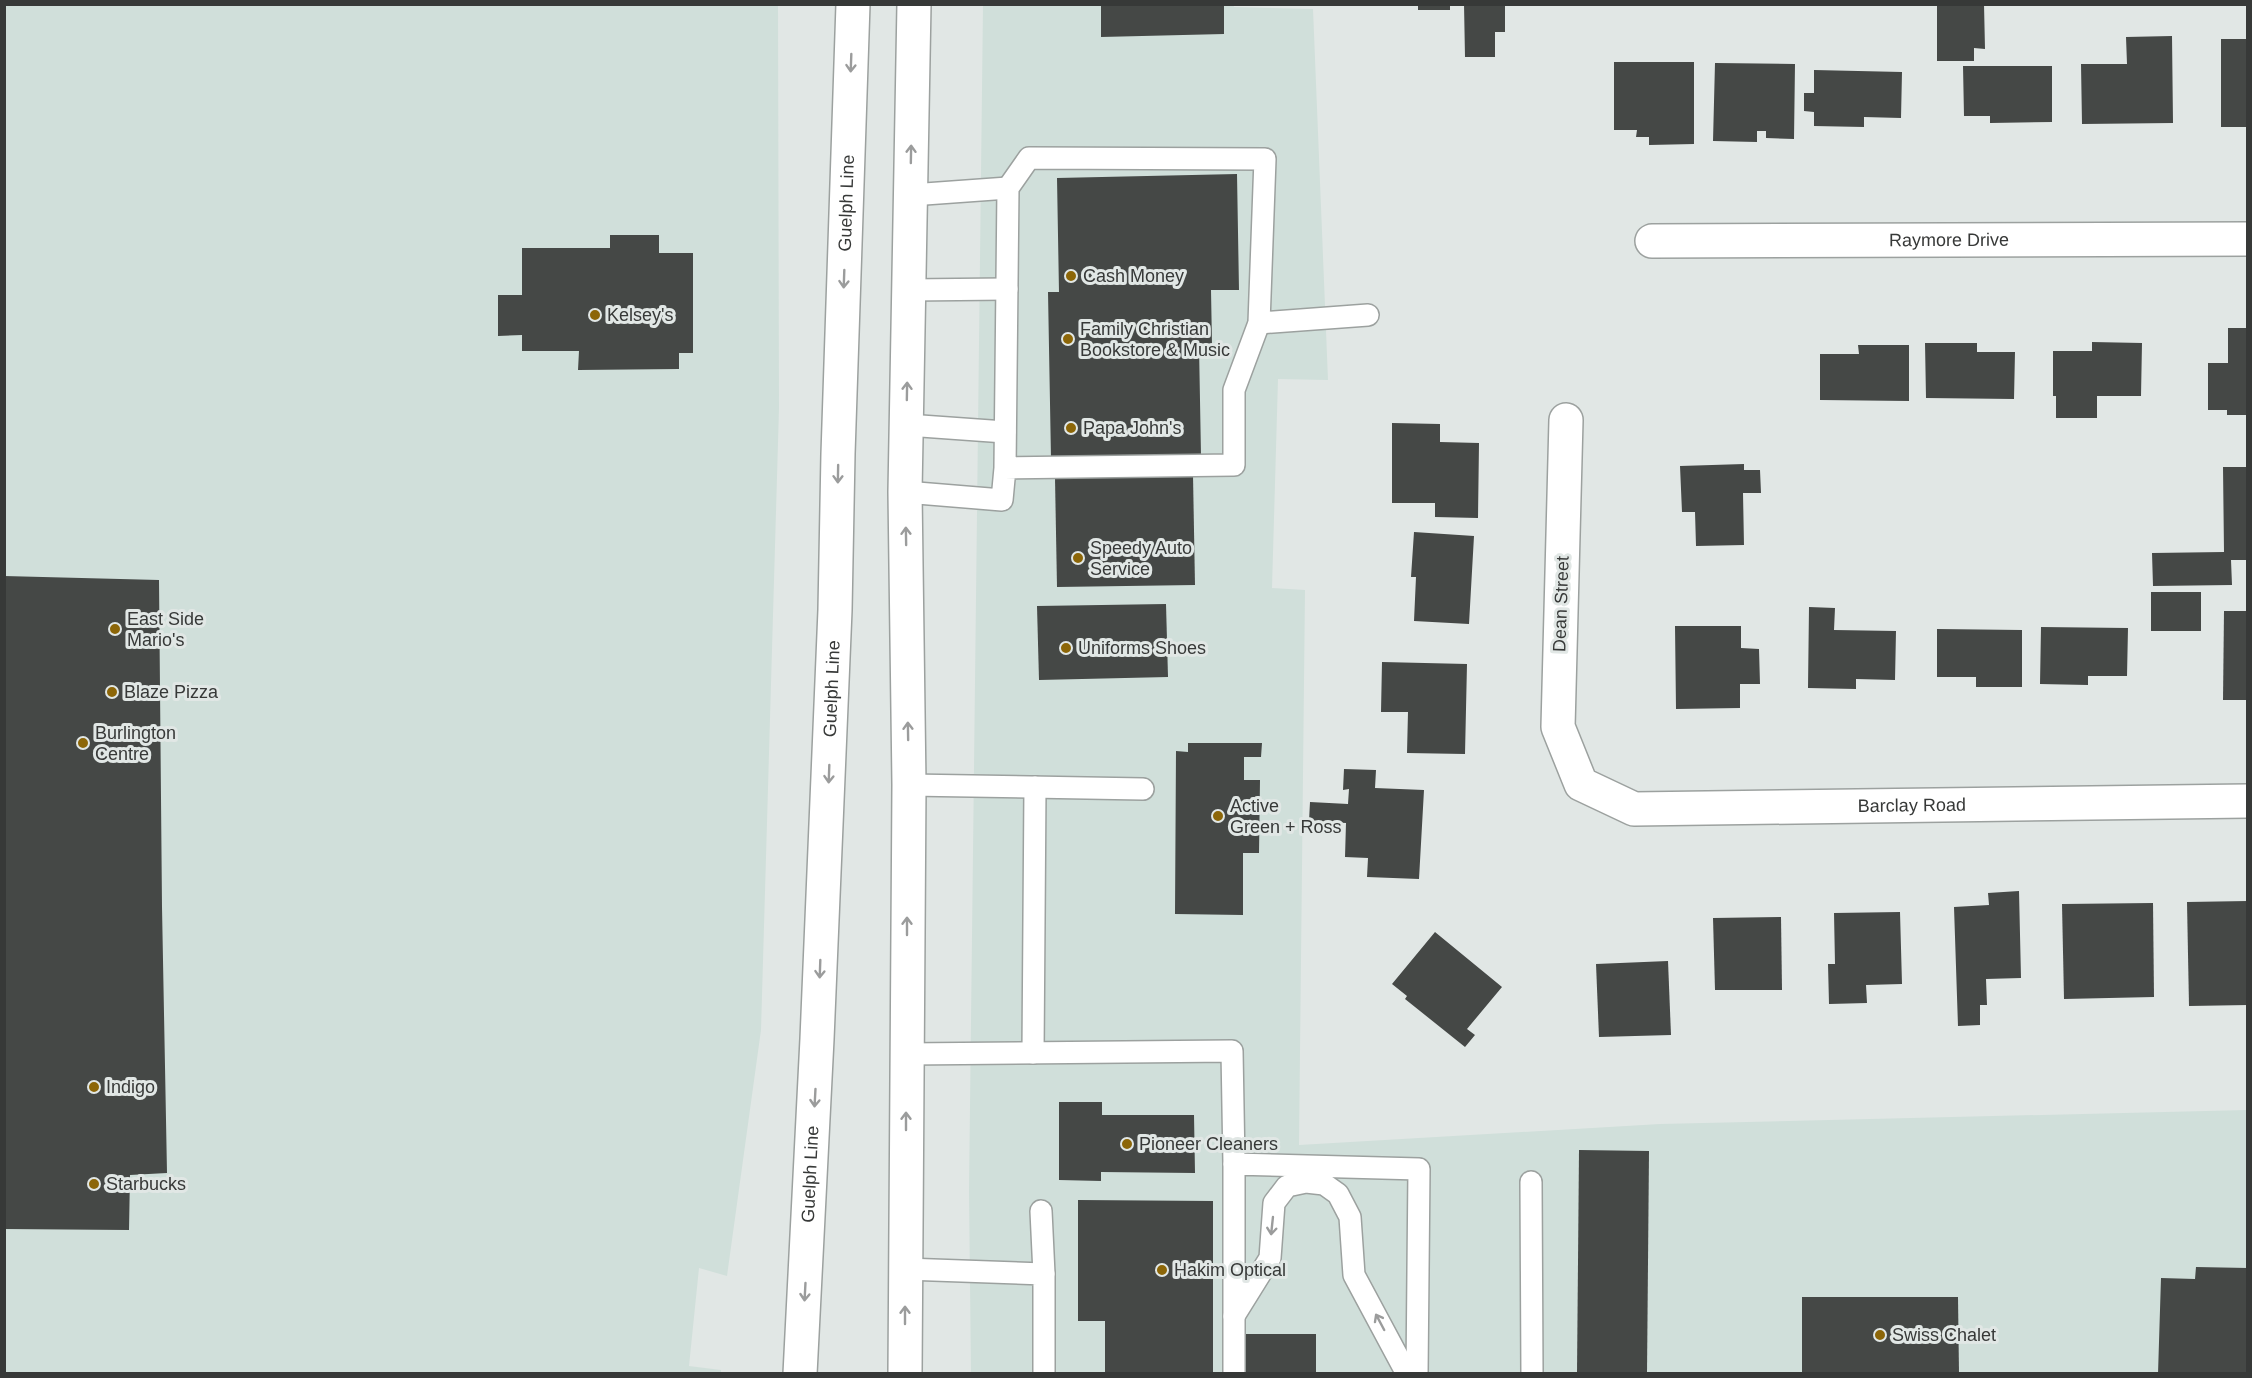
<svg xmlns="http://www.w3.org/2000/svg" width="2252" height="1378" font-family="Arial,sans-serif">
  <rect width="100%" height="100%" fill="#e1e7e5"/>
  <g fill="#d0dfda">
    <path d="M1233,4L1234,7L1313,9L1328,380L1278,379L1272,588L1305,590L1299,1145L1660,1124L2247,1110V1373H971L969,1191L983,5Z"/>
    <path d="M5,5H778L779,408L761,1030L727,1276L699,1268L689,1366L721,1370V1373L5,1374Z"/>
  </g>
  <g fill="#454846">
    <path d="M1101,4H1224V34L1101,37Z"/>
    <rect x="1418" y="4" width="32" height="6"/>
    <path d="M1464,4H1505V32H1495V57H1465Z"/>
    <path d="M1937,4H1984L1985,49L1974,48V61H1937Z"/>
    <path d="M2172,36L2173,123L2082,124L2081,64H2127L2126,37Z"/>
    <rect x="2221" y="39" width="27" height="88"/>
    <path d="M1614,62H1694V144L1649,145V137H1636L1637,130H1614Z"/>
    <path d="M1715,63L1795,64L1794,139L1766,138V131H1757V142L1713,141Z"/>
    <path d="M1963,66H2052V122L1990,123V116H1964Z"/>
    <path d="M1814,70L1902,72L1901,118L1864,117V127L1814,126V112L1804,111V93H1814Z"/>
    <path d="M1237,174L1239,290H1211L1212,345H1199L1201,456L1051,459L1048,292H1059L1057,178Z"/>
    <path d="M610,235H659V253H693V353H679V369L578,370L579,351H522V335L498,336V295H522V248H610Z"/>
    <path d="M2228,328H2248V415H2227V410H2208V363H2228Z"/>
    <path d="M2092,342L2142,343L2141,396H2097V418H2056V396H2053V351H2092Z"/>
    <path d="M1925,343H1977V352H2015L2014,399L1926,398Z"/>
    <path d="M1858,345H1909V401L1820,400V354H1859Z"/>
    <path d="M1392,423L1440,424V442L1479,443L1478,518L1435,517V503H1392Z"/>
    <path d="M1744,464V470H1760L1761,493H1743L1744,545L1696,546L1695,512H1682L1680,466Z"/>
    <path d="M2223,467H2248V560H2231L2232,585L2153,586L2152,553L2224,552Z"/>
    <path d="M1193,475L1195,585L1057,587L1055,478Z"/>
    <path d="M1414,532L1474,536L1469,624L1414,621L1416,577H1411Z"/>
    <path d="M4,576L159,580L162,907L167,1173L130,1175L129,1230L4,1229Z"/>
    <rect x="2151" y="592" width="50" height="39"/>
    <path d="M1166,604L1168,677L1039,680L1037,606Z"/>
    <path d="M1809,607L1835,608L1834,630L1896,631L1895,680L1856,679V689L1808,688Z"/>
    <path d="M2224,611H2248V700H2223Z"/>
    <path d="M1675,626H1741V648L1759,649L1760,684H1740V708L1676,709Z"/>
    <path d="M2041,627L2128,628L2127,676H2088V685L2040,684Z"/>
    <path d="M1937,629L2022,630V687H1976V677H1937Z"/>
    <path d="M1382,662L1467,664L1465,754L1407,753L1408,712H1381Z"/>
    <path d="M1188,743H1262L1261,757H1244V780H1260L1259,853H1243V915L1175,914L1176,751L1188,752Z"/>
    <path d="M1344,769L1376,770L1375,788L1424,790L1419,879L1367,877L1368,858L1345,857L1346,823L1309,821L1310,802L1348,804L1349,789L1343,790Z"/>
    <path d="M2019,891L2021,978L1986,979L1987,1005H1980V1025L1958,1026L1954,907L1989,905L1988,893Z"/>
    <path d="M2248,901V1005L2189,1006L2187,902Z"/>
    <path d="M2153,903L2154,997L2064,999L2062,904Z"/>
    <path d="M1900,912L1902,984L1866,985L1867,1003L1829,1004L1828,964H1835L1834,913Z"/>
    <path d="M1781,917L1782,990H1715L1713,918Z"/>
    <path d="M1435,932L1502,987L1467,1029L1475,1035L1465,1047L1405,999L1407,996L1392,984Z"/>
    <path d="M1668,961L1671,1035L1599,1037L1596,964Z"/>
    <path d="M1059,1102H1102V1115H1194L1195,1173L1101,1172V1181L1059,1180Z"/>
    <path d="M1579,1150L1649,1151L1647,1374H1577Z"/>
    <path d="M1078,1200L1213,1201V1374H1105V1321H1078Z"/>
    <path d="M2196,1267L2248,1268V1374H2158L2161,1278L2195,1279Z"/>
    <path d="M1802,1297H1958L1959,1374H1802Z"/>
    <rect x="1245" y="1334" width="71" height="40"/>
  </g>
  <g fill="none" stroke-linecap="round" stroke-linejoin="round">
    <defs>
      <g id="service">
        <path d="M911,195L1008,188"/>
        <path d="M909,290L1007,289"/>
        <path d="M1259,323L1368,315"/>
        <path d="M907,425L1005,432"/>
        <path d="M905,492L1002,500L1005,468L1008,188L1029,158L1265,159L1259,323L1234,390V465L1005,468"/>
        <path d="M909,785L1143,789"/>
        <path d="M1033,1053L1035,787"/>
        <path d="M906,1054L1232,1051L1234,1164"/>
        <path d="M1531,1182L1532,1374"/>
        <path d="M1041,1211L1044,1274"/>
        <path d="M905,1269L1044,1274V1374"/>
        <path d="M1234,1316L1270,1258L1274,1203L1287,1186L1306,1182L1324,1184L1338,1194L1350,1217L1354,1275L1407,1374"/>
        <path d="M1234,1374V1164L1419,1169L1417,1374"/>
      </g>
      <g id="minor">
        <path id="s1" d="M1652,241L2248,239"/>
        <path id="s2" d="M1566,420L1558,727L1581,784L1634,809L2248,801"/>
      </g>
      <g id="secondary">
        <path id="s3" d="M800,1374L817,1039L835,610L838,454L853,4"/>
        <path d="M905,1374L909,785L905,492L914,4"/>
      </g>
    </defs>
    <use href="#service" stroke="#9ca19f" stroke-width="24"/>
    <use href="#minor" stroke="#9ca19f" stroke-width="36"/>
    <use href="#secondary" stroke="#9ca19f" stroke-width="36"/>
    <use href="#service" stroke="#fff" stroke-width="21"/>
    <use href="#minor" stroke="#fff" stroke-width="33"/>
    <use href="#secondary" stroke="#fff" stroke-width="33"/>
  </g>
  <defs><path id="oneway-shaft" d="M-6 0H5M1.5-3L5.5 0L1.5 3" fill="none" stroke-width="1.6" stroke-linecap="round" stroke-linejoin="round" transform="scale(1.5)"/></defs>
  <g stroke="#9b9c9c">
    <use href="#oneway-shaft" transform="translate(851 63) rotate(92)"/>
    <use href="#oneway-shaft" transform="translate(911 154) rotate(-89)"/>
    <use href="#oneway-shaft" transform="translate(844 279) rotate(92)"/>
    <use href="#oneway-shaft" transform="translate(907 391) rotate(-89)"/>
    <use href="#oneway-shaft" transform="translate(838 474) rotate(91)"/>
    <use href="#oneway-shaft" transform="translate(906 536) rotate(-91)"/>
    <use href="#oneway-shaft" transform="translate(908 731) rotate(-91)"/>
    <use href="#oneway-shaft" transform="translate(829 774) rotate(92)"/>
    <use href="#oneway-shaft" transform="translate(907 926) rotate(-90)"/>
    <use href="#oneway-shaft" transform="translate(820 969) rotate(92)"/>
    <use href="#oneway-shaft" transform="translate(815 1098) rotate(93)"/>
    <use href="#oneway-shaft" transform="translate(906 1121) rotate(-90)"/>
    <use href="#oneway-shaft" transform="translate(1272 1226) rotate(96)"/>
    <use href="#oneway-shaft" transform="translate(805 1292) rotate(93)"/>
    <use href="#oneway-shaft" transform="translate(905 1315) rotate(-90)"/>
    <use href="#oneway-shaft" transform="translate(1380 1322) rotate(-118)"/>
  </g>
  <g fill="#8c6608" stroke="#e1e7e5" stroke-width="2">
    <circle cx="1071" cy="276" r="6"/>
    <circle cx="595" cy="315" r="6"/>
    <circle cx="1068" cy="339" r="6"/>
    <circle cx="1071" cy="428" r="6"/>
    <circle cx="1078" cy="558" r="6"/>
    <circle cx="115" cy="629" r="6"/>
    <circle cx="1066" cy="648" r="6"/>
    <circle cx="112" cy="692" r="6"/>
    <circle cx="83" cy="743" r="6"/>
    <circle cx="1218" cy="816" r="6"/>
    <circle cx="94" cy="1087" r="6"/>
    <circle cx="1127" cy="1144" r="6"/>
    <circle cx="94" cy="1184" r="6"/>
    <circle cx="1162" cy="1270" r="6"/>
    <circle cx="1880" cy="1335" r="6"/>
  </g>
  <g text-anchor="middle" stroke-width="6" stroke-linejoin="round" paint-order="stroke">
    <g font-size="18" fill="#373938" stroke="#e1e7e5">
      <text dy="6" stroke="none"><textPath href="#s3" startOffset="1172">Guelph Line</textPath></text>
      <text dy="6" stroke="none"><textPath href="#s1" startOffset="297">Raymore Drive</textPath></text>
      <text transform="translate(1561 604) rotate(-88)" y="6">Dean Street</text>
      <text dy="6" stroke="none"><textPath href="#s3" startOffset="686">Guelph Line</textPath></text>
      <text dy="6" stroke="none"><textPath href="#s2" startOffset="705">Barclay Road</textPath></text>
      <text dy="6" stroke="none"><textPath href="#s3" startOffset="200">Guelph Line</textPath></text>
    </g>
    <g font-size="18" fill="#373938" stroke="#e1e7e5" text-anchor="start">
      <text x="1083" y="282">Cash Money</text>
      <text x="607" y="321">Kelsey's</text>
      <text x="1080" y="335">Family Christian<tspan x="1080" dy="21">Bookstore &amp; Music</tspan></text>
      <text x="1083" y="434">Papa John's</text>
      <text x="1090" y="554">Speedy Auto<tspan x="1090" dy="21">Service</tspan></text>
      <text x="127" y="625">East Side<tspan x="127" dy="21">Mario's</tspan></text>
      <text x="1078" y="654">Uniforms Shoes</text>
      <text x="124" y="698">Blaze Pizza</text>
      <text x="95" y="739">Burlington<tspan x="95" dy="21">Centre</tspan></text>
      <text x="1230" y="812">Active<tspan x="1230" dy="21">Green + Ross</tspan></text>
      <text x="106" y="1093">Indigo</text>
      <text x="1139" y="1150">Pioneer Cleaners</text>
      <text x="106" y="1190">Starbucks</text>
      <text x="1174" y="1276">Hakim Optical</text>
      <text x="1892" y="1341">Swiss Chalet</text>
    </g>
  </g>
  <rect width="2252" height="1378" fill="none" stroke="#373938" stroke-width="12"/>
</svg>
